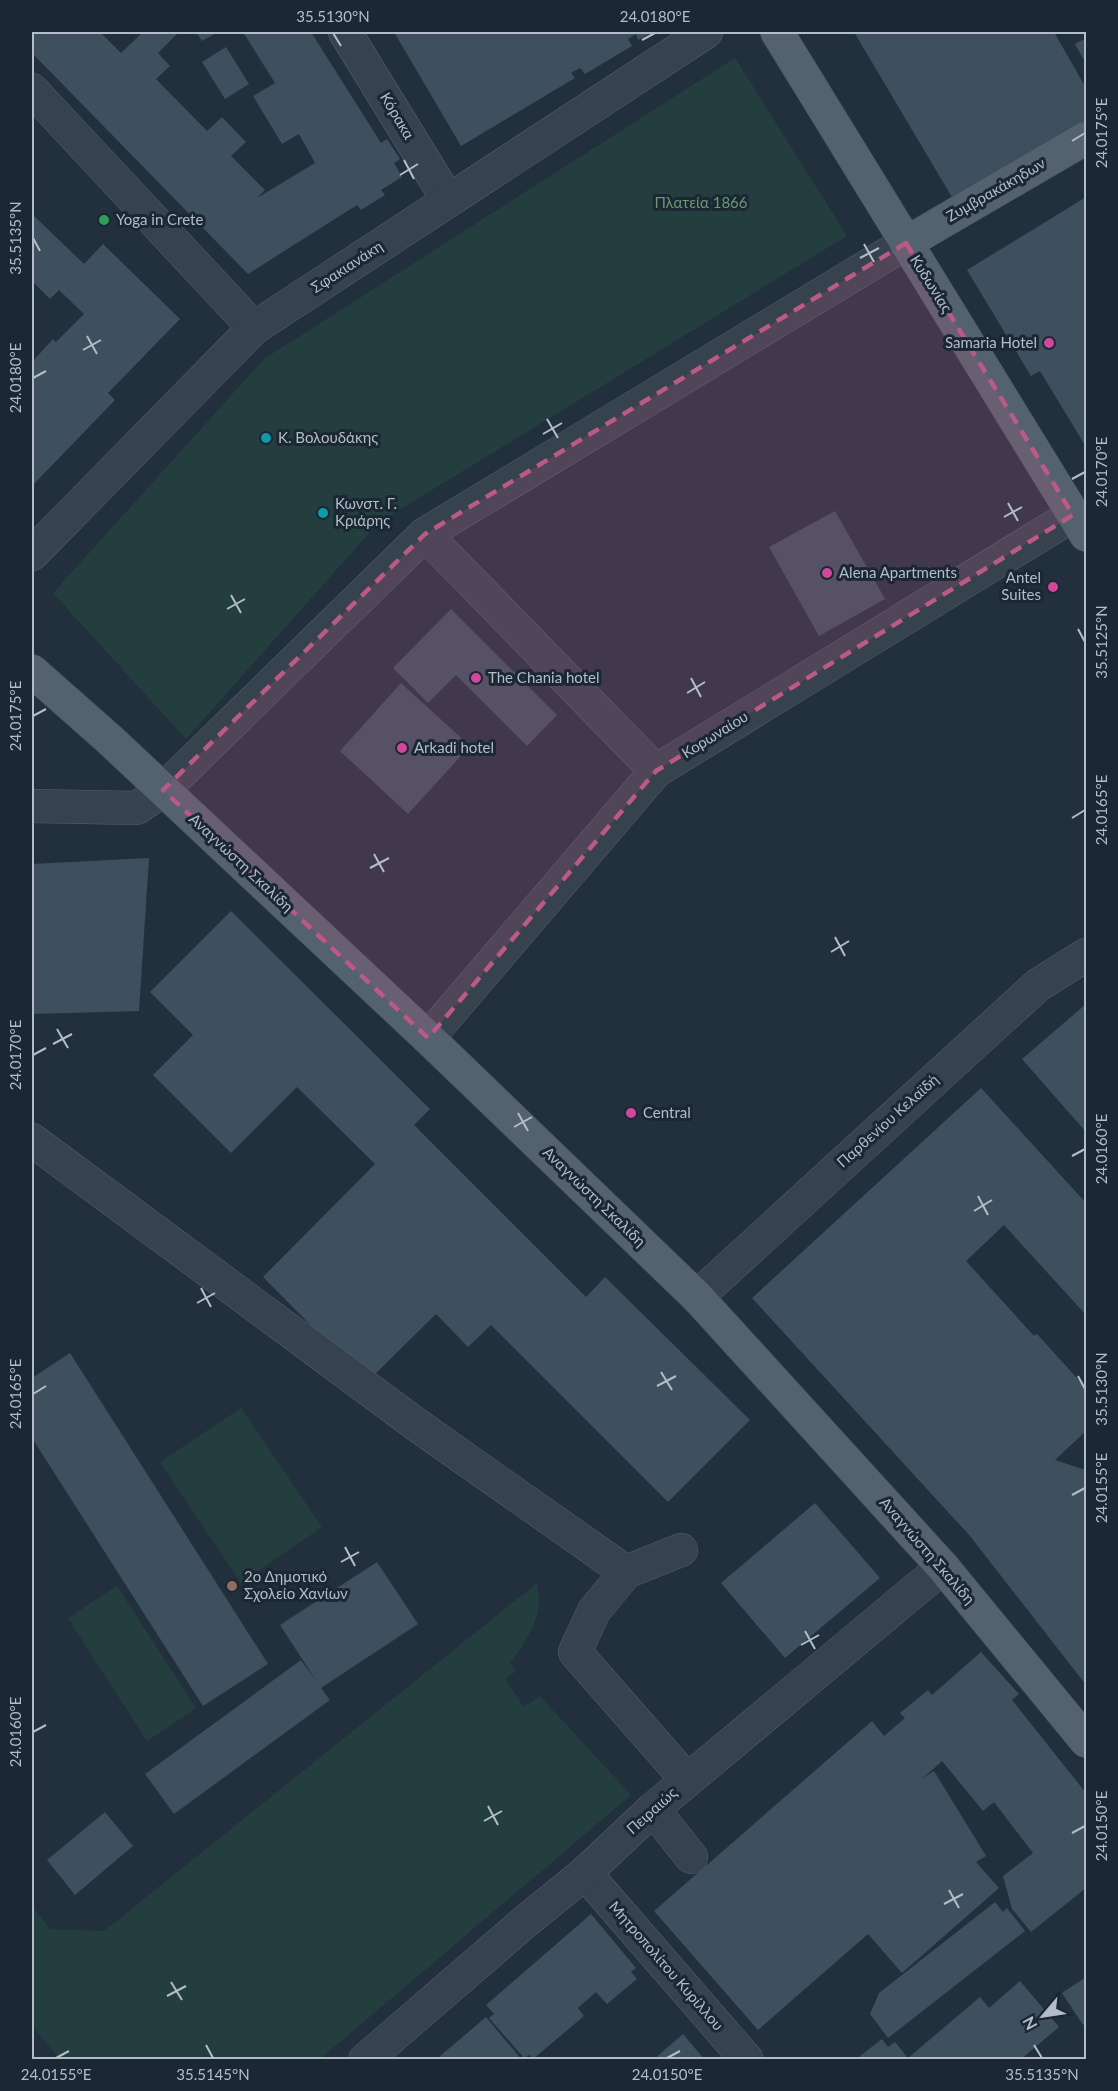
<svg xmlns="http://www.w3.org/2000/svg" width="1118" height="2091" font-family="Lato,sans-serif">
  <rect width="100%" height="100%" fill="#22303e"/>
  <g fill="#243e3f">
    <path d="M735,58L847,236L378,523L186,739L53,593L264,359Z"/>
    <path d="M241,1408L322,1527L241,1583L160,1462Z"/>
    <path d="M537,1583C538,1589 539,1596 539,1602C539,1621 522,1649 510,1663L516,1671L505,1679L524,1707L540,1696L631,1795L320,2059H60L32,2026V1906L50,1929L104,1931Z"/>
    <path d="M117,1586L196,1708L147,1741L68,1618Z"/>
  </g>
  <g fill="#3e4f5d">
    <path d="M32,32H100L121,53L143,32H174L177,34L158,53L170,66L156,79L207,131L222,117L246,142L231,156L265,190L257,198L315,163L299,134L282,144L253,96L275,83L243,32H311L381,143L387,139L400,159L394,163L402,177L381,190L385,195L361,210L357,205L248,274L32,53Z"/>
    <path d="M196,32H218L202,41Z"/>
    <path d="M394,32H652L638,40L636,34L628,39L632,46L585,74L580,68L571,73L575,78L461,146Z"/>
    <path d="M854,32H1054L1086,88V127L956,204Z"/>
    <path d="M1086,38V64L1075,44Z"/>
    <path d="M226,47L249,84L225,99L202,62Z"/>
    <path d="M1086,197V308L1084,309L1086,314V447L1040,371L1031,376L967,270Z"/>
    <path d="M32,214L84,264L103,244L180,319L108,393L115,400L32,486V362L53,339L56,342L84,314L59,290L50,299L32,281Z"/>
    <path d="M835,511L885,599L819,636L769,547Z"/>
    <path d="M451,609L557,715L527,746L456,675L428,703L393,668Z"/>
    <path d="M401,683L470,746L408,814L340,751Z"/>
    <path d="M149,858L139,1011L32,1014V864Z"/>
    <path d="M231,911L430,1109L414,1125L586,1297L605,1277L750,1420L668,1502L491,1325L468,1347L436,1314L367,1382L263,1277L375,1164L297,1087L231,1153L153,1075L193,1035L150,992Z"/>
    <path d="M1086,1004V1132L1022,1059Z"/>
    <path d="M981,1088L1086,1203V1315L1004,1225L966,1261L1034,1336L1037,1334L1086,1388V1431L1055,1460L1086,1470V1685L970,1536L752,1298Z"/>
    <path d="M70,1353L268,1664L203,1706L32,1438V1378Z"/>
    <path d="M815,1503L880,1578L785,1658L721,1583Z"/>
    <path d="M377,1562L418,1624L321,1688L330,1700L174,1814L145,1774L301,1660L317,1682L280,1625Z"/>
    <path d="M981,1652L1019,1694L1012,1700L1086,1793V1888L1031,1932L1012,1909L1003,1876L1033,1853L994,1802L983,1811L942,1761L922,1779L934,1771L986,1856L976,1862L999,1888L902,1973L868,1934L758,2030L654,1911L872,1721L884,1736L905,1718L900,1713L928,1690L932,1695Z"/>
    <path d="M105,1812L133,1846L75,1895L47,1860Z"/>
    <path d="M995,1902L1003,1912L1007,1908L1025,1931L888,2038L870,2014L879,1993Z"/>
    <path d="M591,1914L636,1968L631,1972L637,1979L607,2004L596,1992L578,2008L584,2016L533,2059L529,2055L524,2058L489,2018L494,2014L486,2005Z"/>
    <path d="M1086,1977V2023L1083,2025L1062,1993Z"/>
    <path d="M1020,1981L1059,2027L1020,2060H855L882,2039L888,2047L895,2042L908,2058L980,1997L989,2008Z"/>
    <path d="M486,2017L522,2060H441L439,2057Z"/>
    <path d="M683,2034L705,2060H653Z"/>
  </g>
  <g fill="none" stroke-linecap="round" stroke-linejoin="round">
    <defs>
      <g id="minor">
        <path d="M345,32L448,200"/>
        <path d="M32,90L254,328"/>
        <path d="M425,534L656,771"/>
        <path d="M32,554L254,328L706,32"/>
        <path d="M32,806L137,808L163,790L425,534L906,243"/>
        <path d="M428,1038L656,771L1073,515"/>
        <path d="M32,1140L417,1425L626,1572L594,1611L575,1652L687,1780"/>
        <path d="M697,1297L1038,985L1086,955"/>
        <path d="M626,1572L681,1550"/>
        <path d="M653,1809L691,1857"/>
        <path d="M585,1873L747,2060"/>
        <path d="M365,2060L526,1921L585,1873L653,1809L943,1567"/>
      </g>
      <g id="major">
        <path d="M777,32L1086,535"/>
        <path d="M906,243L1086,138"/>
        <path d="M32,671L109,739L428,1038L697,1297L943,1567L1086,1741"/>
      </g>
    </defs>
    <use href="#minor" stroke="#54606c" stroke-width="34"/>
    <use href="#major" stroke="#3f4b57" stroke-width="34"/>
    <use href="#minor" stroke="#36424e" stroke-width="33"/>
    <use href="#major" stroke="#54616e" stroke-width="33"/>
  </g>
  <path fill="#bc5a87" fill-opacity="0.2" stroke="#bc5a87" stroke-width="4.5" stroke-dasharray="12 8" stroke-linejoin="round" d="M906,243L1073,515L656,771L428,1038L163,790L425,534Z"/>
  <path fill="none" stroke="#b2bdc9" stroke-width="2" d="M333,33L341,46M642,40L655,33M1072,141L1085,133M404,160L414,179M400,175L418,164M33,238L40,251M864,244L874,262M860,258L879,248M87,336L97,354M83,350L101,340M33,378L46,371M547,419L558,438M543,434L562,423M1072,479L1085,472M1008,503L1018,521M1004,517L1022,507M231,595L241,613M227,609L245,599M1078,629L1085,642M691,678L701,697M687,693L705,682M33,716L46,709M1072,818L1085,810M374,854L384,872M370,868L389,858M835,937L845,956M831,952L849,941M57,1029L68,1048M53,1044L72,1034M33,1055L46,1048M518,1113L528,1131M514,1127L532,1117M1072,1156L1085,1149M978,1196L988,1215M974,1211L992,1200M201,1288L211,1307M197,1303L215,1293M661,1372L672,1390M1078,1376L1085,1389M657,1386L676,1376M33,1394L46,1386M1072,1495L1085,1488M345,1547L355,1566M341,1562L359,1552M805,1631L815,1649M801,1645L819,1635M33,1732L46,1725M488,1806L498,1825M484,1821L502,1811M1072,1833L1085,1826M949,1890L959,1908M944,1904L963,1894M171,1982L182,2000M167,1996L186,1986M206,2045L213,2058M1034,2045L1042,2058M56,2058L69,2051M667,2058L680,2051"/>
  <circle fill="#2e9e5b" stroke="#1b2733" stroke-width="2" cx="104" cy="220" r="6"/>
  <g fill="#d1479c" stroke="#1b2733" stroke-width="2">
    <circle cx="1049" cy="343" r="6"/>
    <circle cx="827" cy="573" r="6"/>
    <circle cx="1053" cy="587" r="6"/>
    <circle cx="476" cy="678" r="6"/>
    <circle cx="402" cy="748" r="6"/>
    <circle cx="631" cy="1113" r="6"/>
  </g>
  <g fill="#0f9aa8" stroke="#1b2733" stroke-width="2">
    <circle cx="266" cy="438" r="6"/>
    <circle cx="323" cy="513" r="6"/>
  </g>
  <circle fill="#8d6e63" stroke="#1b2733" stroke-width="2" cx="232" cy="1586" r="6"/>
  <g text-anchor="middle" stroke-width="6" stroke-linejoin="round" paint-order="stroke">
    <g font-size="15" fill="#b2bdc9" stroke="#1b2733">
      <text transform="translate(397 116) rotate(59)" y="5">Κόρακα</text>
      <text transform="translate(996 190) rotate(-30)" y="5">Ζυμβρακάκηδων</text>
      <text transform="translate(347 267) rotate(-33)" y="5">Σφακιανάκη</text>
      <text transform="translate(931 284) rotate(58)" y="5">Κυδωνίας</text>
      <text transform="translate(715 735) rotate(-32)" y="5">Κορωναίου</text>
      <text transform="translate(241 863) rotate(43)" y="5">Αναγνώστη Σκαλίδη</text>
      <text transform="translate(888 1121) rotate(-42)" y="5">Παρθενίου Κελαϊδή</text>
      <text transform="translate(594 1197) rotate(44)" y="5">Αναγνώστη Σκαλίδη</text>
      <text transform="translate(927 1551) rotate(49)" y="5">Αναγνώστη Σκαλίδη</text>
      <text transform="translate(652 1811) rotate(-42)" y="5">Πειραιώς</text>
      <text transform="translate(666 1966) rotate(49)" y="5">Μητροπολίτου Κυρίλλου</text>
    </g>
    <g font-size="15" fill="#689c70" stroke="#1b2733">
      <text x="701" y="208">Πλατεία 1866</text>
    </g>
    <g font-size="15" fill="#b2bdc9" stroke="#1b2733" text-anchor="start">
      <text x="116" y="225">Yoga in Crete</text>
      <text x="1037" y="348" text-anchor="end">Samaria Hotel</text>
      <text x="278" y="443">Κ. Βολουδάκης</text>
      <text x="335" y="509">Κωνστ. Γ.<tspan x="335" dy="17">Κριάρης</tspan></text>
      <text x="839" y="578">Alena Apartments</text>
      <text x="1041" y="583" text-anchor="end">Antel<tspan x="1041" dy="17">Suites</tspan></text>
      <text x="488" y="683">The Chania hotel</text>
      <text x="414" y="753">Arkadi hotel</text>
      <text x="643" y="1118">Central</text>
      <text x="244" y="1582">2ο Δημοτικό<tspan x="244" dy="17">Σχολείο Χανίων</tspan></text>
    </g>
  </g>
  <rect width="1118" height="2091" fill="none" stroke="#1b2733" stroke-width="66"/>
  <g transform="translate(1043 2016) rotate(241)" stroke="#1b2733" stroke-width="4.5" paint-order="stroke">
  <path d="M0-4.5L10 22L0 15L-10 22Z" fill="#b2bdc9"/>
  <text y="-9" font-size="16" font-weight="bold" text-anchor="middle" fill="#b2bdc9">N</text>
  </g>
  <rect x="33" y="33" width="1052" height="2025" fill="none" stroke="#b2bdc9" stroke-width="2"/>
  <g font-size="15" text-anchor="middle" fill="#b2bdc9">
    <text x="333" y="22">35.5130°N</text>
    <text x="655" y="22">24.0180°E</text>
    <text transform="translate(1102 133) rotate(-90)" y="5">24.0175°E</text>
    <text transform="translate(16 238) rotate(-90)" y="5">35.5135°N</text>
    <text transform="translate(16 378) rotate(-90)" y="5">24.0180°E</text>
    <text transform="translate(1102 472) rotate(-90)" y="5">24.0170°E</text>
    <text transform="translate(1102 642) rotate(-90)" y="5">35.5125°N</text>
    <text transform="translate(16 716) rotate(-90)" y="5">24.0175°E</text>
    <text transform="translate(1102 810) rotate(-90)" y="5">24.0165°E</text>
    <text transform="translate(16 1055) rotate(-90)" y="5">24.0170°E</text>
    <text transform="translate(1102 1149) rotate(-90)" y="5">24.0160°E</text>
    <text transform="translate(1102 1389) rotate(-90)" y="5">35.5130°N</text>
    <text transform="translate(16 1394) rotate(-90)" y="5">24.0165°E</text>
    <text transform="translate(1102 1488) rotate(-90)" y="5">24.0155°E</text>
    <text transform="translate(16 1732) rotate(-90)" y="5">24.0160°E</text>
    <text transform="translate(1102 1826) rotate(-90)" y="5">24.0150°E</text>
    <text x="56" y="2080">24.0155°E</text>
    <text x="213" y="2080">35.5145°N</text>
    <text x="667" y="2080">24.0150°E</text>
    <text x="1042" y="2080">35.5135°N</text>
  </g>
</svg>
